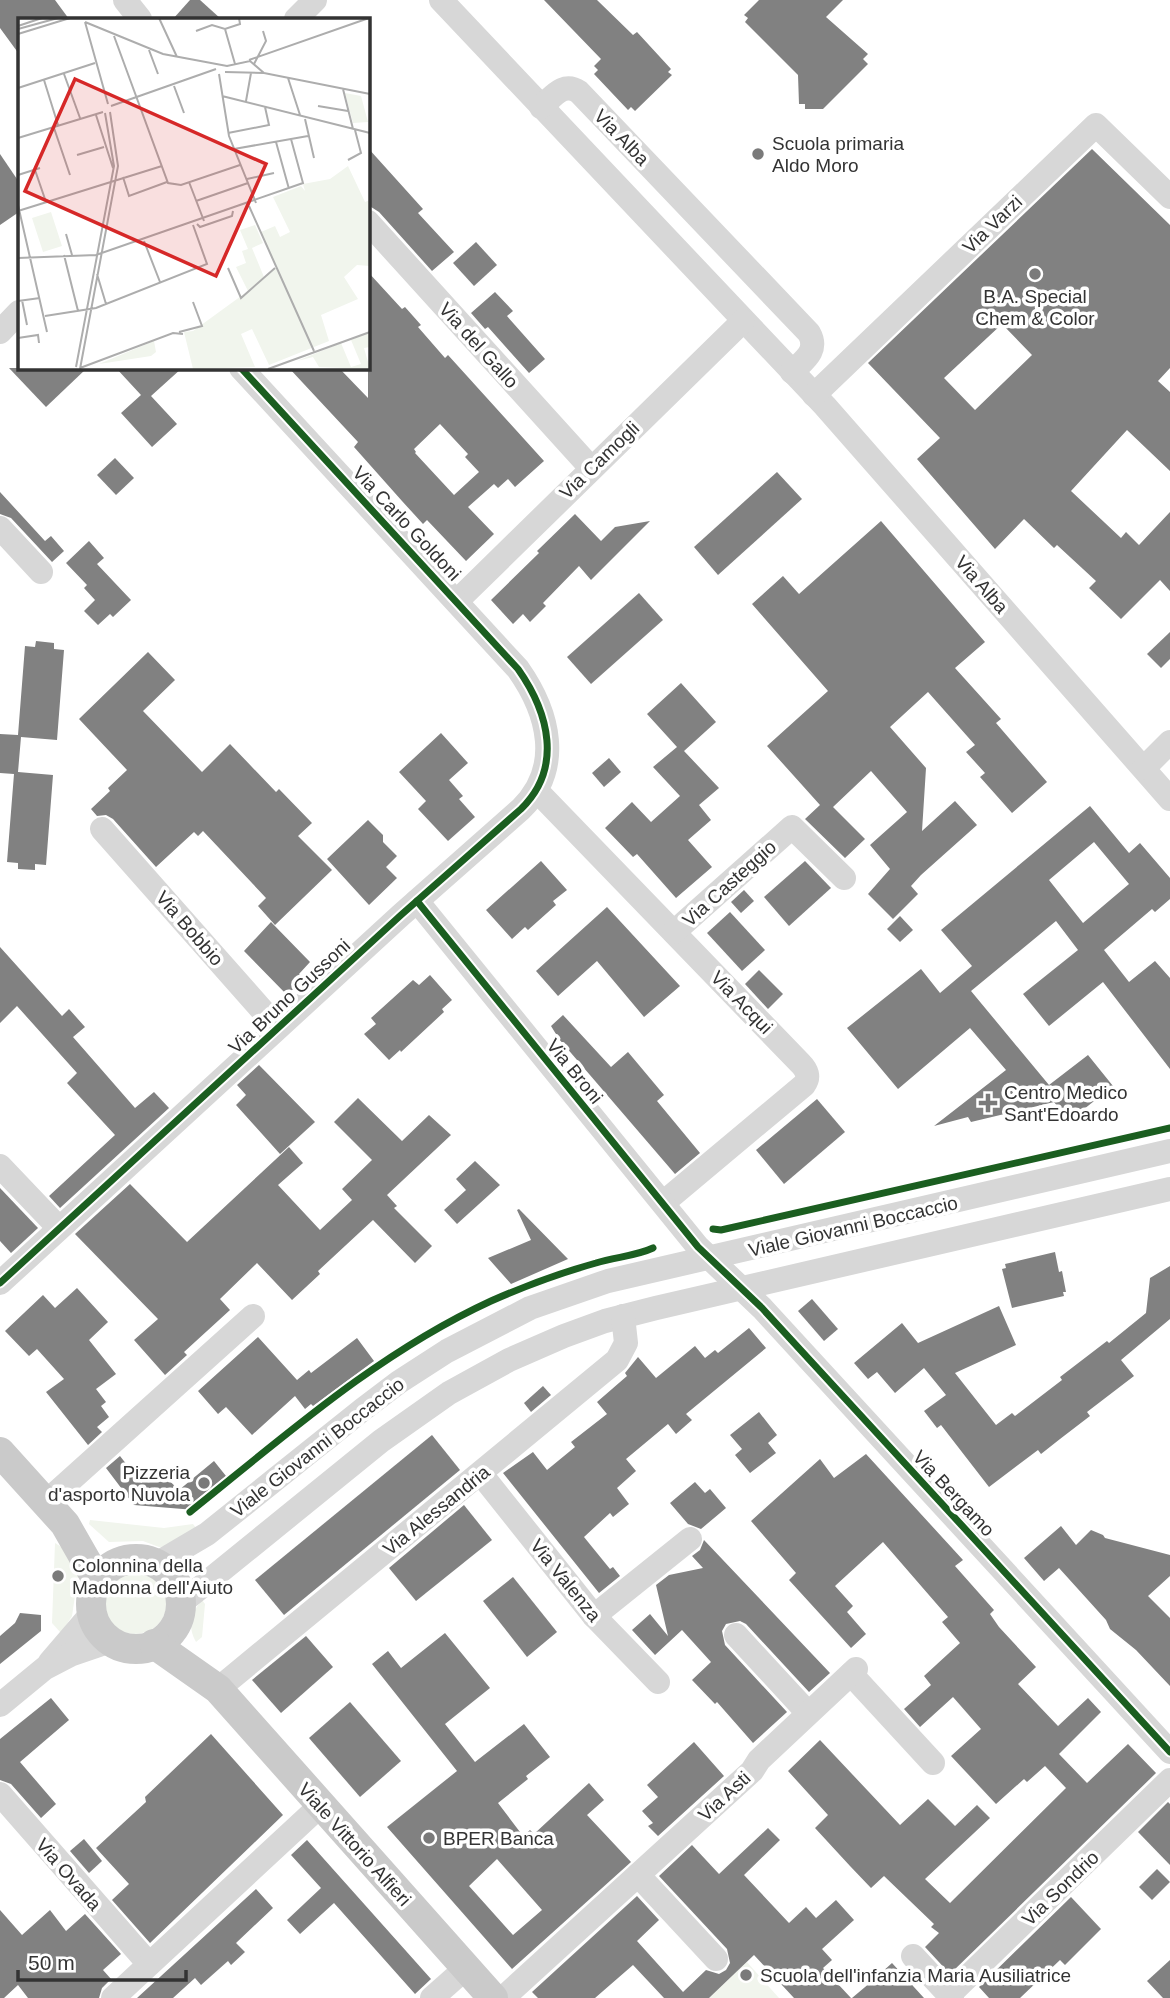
<svg xmlns="http://www.w3.org/2000/svg" width="1170" height="1998" font-family="Arial,sans-serif">
  <rect width="100%" height="100%" fill="#fff"/>
  <g fill="#f1f5ed">
    <path d="M90,1520L164,1528L193,1524L196,1528L174,1546L159,1547L143,1541L109,1542L89,1524Z"/>
    <path d="M55,1543L63,1548L79,1569L72,1616L61,1633L52,1623Z"/>
    <circle cx="135" cy="1602" r="32"/>
    <path d="M202,1600L205,1604L202,1637L196,1642C187,1626 191,1613 202,1600Z"/>
    <path d="M747,1962L779,1998H709Z"/>
  </g>
  <g fill="#818181" fill-rule="evenodd">
    <path d="M0,0H55L69,19H19V54L0,28Z"/>
    <path d="M190,0H200L221,19H173Z"/>
    <path d="M544,0H597L633,35L637,32L671,69L668,72L672,75L635,111L631,107L628,110L594,74L598,70L594,66L601,59Z"/>
    <path d="M759,0H843L826,17L868,54L863,59L868,64L823,109H805V104H799L798,75L745,22L748,18L744,15Z"/>
    <path d="M368,148L423,209L418,213L454,252L432,271L379,212L368,205Z"/>
    <path d="M1092,149L1170,225V368L1158,381L1170,392V471L1127,430L1071,491L1121,538L1126,532L1139,545L1170,512V591L1160,580L1121,619L1089,588L1096,581L1057,545L1054,548L1024,519L995,549L917,459L940,438L868,363ZM1002,324L1032,355L975,410L944,378Z"/>
    <path d="M0,154L19,182V212L0,225Z"/>
    <path d="M476,242L497,265L474,286L453,263Z"/>
    <path d="M368,272L402,309L405,307L421,325L418,327L445,358L448,355L544,461L515,487L508,479L498,488L494,484L468,507L494,534L466,561L427,520L423,524L402,501L354,447L358,442L289,368H339L368,398ZM440,424L468,454L465,457L479,472L454,495L415,453L416,452L414,449Z"/>
    <path d="M495,292L513,311L507,316L545,359L529,373L488,327L485,329L471,313Z"/>
    <path d="M9,368H87L46,407Z"/>
    <path d="M116,368H182L151,396L177,424L152,447L121,413L141,395Z"/>
    <path d="M115,458L134,478L116,495L97,475Z"/>
    <path d="M777,472L802,499L718,575L694,547Z"/>
    <path d="M0,492L45,541L51,536L64,551L52,562L11,518L0,514Z"/>
    <path d="M575,514L601,541L615,527L650,521L591,580L579,566L543,603L546,606L530,622L523,614L513,624L491,600L539,553L537,551Z"/>
    <path d="M881,521L985,642L955,668L1001,719L996,723L1047,782L1012,813L980,777L985,773L966,752L975,745L928,692L890,727L926,768L922,831L955,801L977,825L921,875L911,886L918,894L893,919L868,894L890,869L870,845L907,812L871,771L833,807L865,839L845,858L805,819L820,805L767,746L828,691L752,604L783,576L799,594Z"/>
    <path d="M89,541L104,558L97,564L131,600L113,617L110,614L98,625L84,611L95,600L84,588L87,585L66,563Z"/>
    <path d="M639,593L663,620L591,684L567,657Z"/>
    <path d="M1170,632V659L1161,668L1147,654Z"/>
    <path d="M36,641L54,643V649L64,650L57,740L21,737L18,772L53,775L46,865L35,864V870L18,869V863L7,862L14,774L0,773V734L18,735L25,646L35,647Z"/>
    <path d="M148,652L175,680L143,711L202,772L230,744L276,792L279,789L312,823L298,836L332,870L275,925L258,906L266,898L203,831L198,836L194,832L156,867L113,819L106,815L97,816L91,809L110,791L108,788L127,770L79,719Z"/>
    <path d="M681,683L716,722L684,751L719,788L699,805L711,820L688,840L712,867L676,898L637,854L633,857L605,828L632,802L651,822L680,796L653,767L677,747L647,714Z"/>
    <path d="M441,733L468,763L449,780L463,796L459,799L475,817L448,841L418,809L426,801L399,772Z"/>
    <path d="M609,758L621,772L604,787L592,773Z"/>
    <path d="M1090,806L1129,853L1140,843L1170,878V899L1155,912L1152,909L1104,950L1129,982L1155,961L1170,978V1069L1103,982L1049,1026L1023,994L1078,950L1056,921L971,991L1049,1085L1088,1055L1113,1086L1069,1121L1054,1102L971,1122L968,1117L934,1126L1006,1070L970,1028L898,1089L847,1028L921,969L940,993L972,966L941,930ZM1094,842L1129,884L1083,923L1049,880Z"/>
    <path d="M368,820L383,835V842L397,856L386,867L397,878L369,905L327,859Z"/>
    <path d="M541,861L567,890L553,901L556,905L528,930L525,927L512,939L486,910Z"/>
    <path d="M805,861L831,888L789,926L764,897Z"/>
    <path d="M744,890L754,901L741,913L731,902Z"/>
    <path d="M607,907L680,986L644,1017L597,961L558,996L536,971Z"/>
    <path d="M730,912L765,950L742,971L707,933Z"/>
    <path d="M900,916L913,930L900,942L887,929Z"/>
    <path d="M271,922L310,962L299,974L304,979L287,995L244,951Z"/>
    <path d="M0,947L62,1016L69,1009L85,1027L73,1037L135,1108L154,1092L169,1108L60,1208L49,1196L115,1135L67,1083L77,1073L17,1006L0,1023Z"/>
    <path d="M759,970L783,994L768,1009L745,984Z"/>
    <path d="M430,975L452,1000L442,1009L444,1012L401,1052L400,1050L389,1060L364,1034L376,1024L371,1018L413,980L419,985Z"/>
    <path d="M563,1015L611,1067L628,1052L664,1095L657,1101L700,1153L675,1174L559,1039L551,1026Z"/>
    <path d="M259,1065L315,1122L280,1154L236,1105L246,1095L237,1085Z"/>
    <path d="M358,1098L402,1141L429,1115L451,1135L387,1195L397,1206L394,1208L432,1246L415,1263L373,1220L318,1271L320,1274L292,1300L257,1263L220,1299L230,1310L184,1352L187,1355L165,1375L134,1340L158,1319L75,1234L130,1184L187,1242L289,1147L303,1163L278,1185L320,1230L352,1200L342,1189L372,1160L334,1122Z"/>
    <path d="M817,1099L845,1132L784,1184L756,1150Z"/>
    <path d="M475,1161L500,1185L457,1224L444,1210L466,1190L456,1179Z"/>
    <path d="M0,1188L38,1228L11,1253L0,1241Z"/>
    <path d="M519,1209L568,1259L511,1284L488,1258L531,1240L517,1210Z"/>
    <path d="M1055,1252L1059,1272L1062,1271L1066,1292H1063L1064,1296L1012,1308L1002,1269L1006,1268L1005,1264Z"/>
    <path d="M1170,1266V1319L1121,1360L1134,1376L1087,1412L1090,1416L1060,1439L1041,1454L1038,1450L989,1487L941,1425L937,1428L924,1411L946,1395L924,1368L895,1393L877,1372L868,1379L854,1363L902,1323L918,1343L999,1306L1016,1345L955,1373L996,1425L1012,1413L1015,1416L1062,1380L1060,1377L1107,1341L1109,1343L1146,1313L1150,1278Z"/>
    <path d="M77,1288L108,1322L89,1340L116,1374L96,1389L106,1402L101,1406L109,1417L97,1427L102,1432L88,1445L46,1392L64,1379L37,1349L29,1356L5,1331L43,1295L55,1308Z"/>
    <path d="M812,1299L838,1329L824,1341L798,1311Z"/>
    <path d="M749,1328L766,1348L686,1414L692,1420L676,1434L668,1424L626,1459L636,1471L617,1488L629,1504L613,1517L610,1513L584,1537L610,1569L613,1567L620,1576L599,1593L503,1473L533,1452L547,1470L575,1447L571,1442L607,1414L597,1402L627,1376L625,1373L638,1357L656,1378L695,1346L705,1358L715,1350L718,1353Z"/>
    <path d="M258,1337L297,1380L309,1370L311,1373L357,1338L374,1361L313,1406L311,1404L305,1409L295,1396L252,1435L226,1407L218,1414L198,1391Z"/>
    <path d="M543,1386L551,1395L531,1412L524,1403Z"/>
    <path d="M759,1412L777,1435L768,1443L776,1453L750,1473L735,1455L742,1449L730,1435Z"/>
    <path d="M432,1435L460,1470L284,1615L255,1580Z"/>
    <path d="M866,1454L963,1560L955,1566L994,1610L990,1614L999,1627L1036,1667L1018,1684L1058,1726L1088,1698L1101,1712L1059,1754L1087,1783L1128,1744L1156,1773L950,1974L925,1947L939,1933L931,1927L934,1924L884,1876L871,1888L850,1866L815,1828L828,1815L788,1771L820,1740L900,1825L928,1799L955,1826L977,1805L990,1818L925,1879L950,1903L1066,1788L1045,1766L1027,1782L1024,1779L996,1804L951,1756L981,1729L953,1697L920,1727L904,1709L931,1685L924,1676L960,1643L942,1622L948,1617L883,1542L835,1586L853,1606L847,1612L866,1634L851,1648L789,1580L796,1573L751,1521L820,1459L834,1478Z"/>
    <path d="M120,1456L141,1483L158,1470L179,1490L214,1461L226,1476L191,1504L195,1510L134,1505L106,1468Z"/>
    <path d="M695,1482L705,1493L710,1489L726,1508L701,1529L688,1524L670,1503Z"/>
    <path d="M464,1505L492,1540L416,1601L389,1568Z"/>
    <path d="M1061,1526L1076,1545L1091,1530L1103,1535L1105,1538L1170,1555V1576L1148,1596L1170,1618V1686L1136,1650L1110,1629L1106,1620L1059,1568L1044,1581L1024,1558Z"/>
    <path d="M704,1540L830,1673L809,1692L746,1624L740,1621L726,1624L722,1631L725,1645L787,1712L753,1743L717,1702L715,1704L692,1680L711,1662L682,1630L655,1655L632,1630L650,1614L668,1636L656,1585L669,1575L703,1568L692,1556L700,1550Z"/>
    <path d="M513,1577L557,1632L527,1657L483,1601Z"/>
    <path d="M20,1613L41,1615V1631L0,1664V1636L15,1623Z"/>
    <path d="M445,1633L490,1688L445,1724L475,1762L524,1724L550,1757L526,1776L528,1779L498,1803L523,1836L530,1830L534,1834L589,1783L604,1800L587,1815L631,1862L512,1969L387,1827L457,1771L372,1664L388,1651L401,1668ZM497,1859L542,1910L513,1935L469,1886Z"/>
    <path d="M306,1636L333,1667L281,1713L252,1680Z"/>
    <path d="M51,1698L69,1720L20,1762L56,1804L41,1818L11,1784L0,1780V1739Z"/>
    <path d="M350,1702L401,1761L360,1797L309,1738Z"/>
    <path d="M211,1734L283,1815L150,1943L112,1900L129,1884L96,1848L146,1802L145,1797Z"/>
    <path d="M694,1742L724,1776L658,1836L648,1826L653,1823L642,1811L658,1797L647,1785Z"/>
    <path d="M1168,1802L1170,1804V1865L1138,1832Z"/>
    <path d="M768,1828L780,1840L744,1875L789,1923L806,1907L816,1918L836,1900L854,1920L822,1949L832,1960L823,1968L851,1998H794L754,1955L709,1998H664L633,1965L595,1998H538L532,1992L637,1896L659,1920L637,1941L683,1992L706,1970L719,1974L726,1970L730,1963L727,1949L659,1876L692,1845L719,1874Z"/>
    <path d="M84,1839L102,1861L89,1873L70,1851Z"/>
    <path d="M307,1840L431,1979L415,1994L334,1903L300,1934L287,1920L321,1888L291,1855Z"/>
    <path d="M1157,1869L1170,1882L1152,1900L1139,1887Z"/>
    <path d="M256,1889L273,1908L236,1943L245,1952L231,1965L228,1961L201,1985L195,1978L173,1998H137Z"/>
    <path d="M1071,1897L1101,1929L1065,1965L1060,1960L1020,1998H989L979,1987Z"/>
    <path d="M0,1910L22,1935L50,1910L66,1931L85,1914L121,1954L103,1970L111,1979L102,1988L99,1998H28L18,1985L4,1998H0Z"/>
    <path d="M1170,1960V1998H1163L1147,1981Z"/>
    <path d="M892,1963L924,1998H852L871,1982Z"/>
  </g>
  <g fill="none" stroke-linecap="round" stroke-linejoin="round">
    <g stroke="#d7d7d7" stroke-width="24">
      <path d="M125,0L140,19"/>
      <path d="M441,0L825,406L1170,799"/>
      <path d="M296,19L315,0"/>
      <path d="M541,107C553,97 563,81 579,92L809,333C819,351 804,360 792,372"/>
      <path d="M368,222L591,468"/>
      <path d="M0,332L19,312"/>
      <path d="M814,395L1096,125L1170,197"/>
      <path d="M0,528L41,572"/>
      <path d="M457,601L743,321"/>
      <path d="M1144,768L1170,742"/>
      <path d="M537,791L800,1063C807,1070 810,1077 804,1085L663,1203"/>
      <path d="M102,829L277,1027"/>
      <path d="M417,901L698,1247L762,1308L1170,1752"/>
      <path d="M674,932L792,827L844,878"/>
      <path d="M0,1166L59,1228"/>
      <path d="M0,1283L401,915L521,809C563,768 549,713 518,669L241,368"/>
      <path d="M481,1474L594,1616L658,1682"/>
      <path d="M46,1502L253,1316"/>
      <path d="M156,1564L207,1534L362,1410L399,1382L447,1351L530,1308L608,1281L1170,1151"/>
      <path d="M180,1604L381,1441L449,1393L509,1360L564,1336L605,1321L656,1308L1170,1189"/>
      <path d="M594,1616L690,1539"/>
      <path d="M736,1635L808,1713"/>
      <path d="M50,1662L92,1613"/>
      <path d="M851,1674L933,1763"/>
      <path d="M218,1689L617,1360L626,1343L623,1316"/>
      <path d="M0,1705L45,1668L70,1655L111,1641"/>
      <path d="M0,1794L149,1964"/>
      <path d="M638,1875L716,1959"/>
      <path d="M913,1956L952,1998"/>
      <path d="M949,1995L1170,1780"/>
      <path d="M113,1998L321,1805"/>
      <path d="M432,1998L466,1968"/>
      <path d="M503,1998L752,1771L759,1760L856,1669"/>
    </g>
    <g stroke="#cacaca" stroke-width="30">
      <path d="M0,1452L65,1524L97,1580"/>
      <circle cx="136" cy="1604" r="45"/>
      <path d="M154,1644L218,1689L493,1998"/>
    </g>
    <defs>
      <g id="cycleway">
        <path d="M417,901L698,1247L762,1308L1170,1752"/>
        <path d="M713,1229L721,1230L1170,1128"/>
        <path d="M0,1283L401,915L521,809C563,768 549,713 518,669L241,368"/>
        <path d="M190,1512C286,1435 378,1353 491,1301C525,1286 560,1273 596,1263C615,1257 636,1256 653,1248"/>
      </g>
    </defs>
    <use href="#cycleway" stroke="#fff" stroke-width="11"/>
    <use href="#cycleway" stroke="#1b5e20" stroke-width="7"/>
  </g>
  <g fill="#7a7a7a" stroke="#fff" stroke-width="2.5">
    <circle cx="758" cy="154" r="7"/>
    <circle cx="1035" cy="274" r="7"/>
    <path d="M984.5 1092.5h7v7h7v7h-7v7h-7v-7h-7v-7h7z"/>
    <circle cx="204" cy="1483" r="7"/>
    <circle cx="58" cy="1576" r="7"/>
    <circle cx="429" cy="1838" r="7"/>
    <circle cx="746" cy="1975" r="7"/>
  </g>
  <g text-anchor="middle" stroke-width="7" stroke-linejoin="round" paint-order="stroke">
    <g font-size="19" fill="#333" stroke="#fff">
      <text transform="translate(622 137) rotate(46)" y="7">Via Alba</text>
      <text transform="translate(992 224) rotate(-44)" y="7">Via Varzi</text>
      <text transform="translate(479 345) rotate(48)" y="7">Via del Gallo</text>
      <text transform="translate(599 460) rotate(-44)" y="7">Via Camogli</text>
      <text transform="translate(407 523) rotate(47)" y="7">Via Carlo Goldoni</text>
      <text transform="translate(982 584) rotate(49)" y="7">Via Alba</text>
      <text transform="translate(729 883) rotate(-42)" y="7">Via Casteggio</text>
      <text transform="translate(190 928) rotate(49)" y="7">Via Bobbio</text>
      <text transform="translate(289 996) rotate(-43)" y="7">Via Bruno Gussoni</text>
      <text transform="translate(742 1002) rotate(46)" y="7">Via Acqui</text>
      <text transform="translate(575 1071) rotate(51)" y="7">Via Broni</text>
      <text transform="translate(853 1226) rotate(-13)" y="7">Viale Giovanni Boccaccio</text>
      <text transform="translate(317 1447) rotate(-38)" y="7">Viale Giovanni Boccaccio</text>
      <text transform="translate(954 1493) rotate(47)" y="7">Via Bergamo</text>
      <text transform="translate(436 1510) rotate(-39)" y="7">Via Alessandria</text>
      <text transform="translate(566 1580) rotate(51)" y="7">Via Valenza</text>
      <text transform="translate(724 1796) rotate(-43)" y="7">Via Asti</text>
      <text transform="translate(355 1844) rotate(48)" y="7">Viale Vittorio Alfieri</text>
      <text transform="translate(69 1874) rotate(49)" y="7">Via Ovada</text>
      <text transform="translate(1060 1888) rotate(-44)" y="7">Via Sondrio</text>
    </g>
    <g font-size="19" fill="#333" stroke="#fff" text-anchor="start">
      <text x="772" y="150">Scuola primaria<tspan x="772" dy="22">Aldo Moro</tspan></text>
      <text x="1035" y="303" text-anchor="middle">B.A. Special<tspan x="1035" dy="22">Chem &amp; Color</tspan></text>
      <text x="1004" y="1099">Centro Medico<tspan x="1004" dy="22">Sant'Edoardo</tspan></text>
      <text x="190" y="1479" text-anchor="end">Pizzeria<tspan x="190" dy="22">d'asporto Nuvola</tspan></text>
      <text x="72" y="1572">Colonnina della<tspan x="72" dy="22">Madonna dell'Aiuto</tspan></text>
      <text x="443" y="1845">BPER Banca</text>
      <text x="760" y="1982">Scuola dell'infanzia Maria Ausiliatrice</text>
    </g>
  </g>
  <g transform="translate(18 18)">
    <rect width="352" height="352" fill="#fff"/>
    <path d="M327,75L343,78L350,104L335,105ZM330,148L347,184L352,182V248L339,247L326,259L340,281L303,297L311,323L251,347L234,311L223,316L237,349L175,351L166,314L175,313L230,273L218,249L228,245L224,233L230,231L222,212L237,207L245,225L234,230L246,259L258,250L243,214L257,208L262,219L272,214L255,179L283,168L287,173L285,166L312,161ZM33,194L44,228L25,234L14,200ZM352,314V329L346,330L352,351L301,349L295,339L279,343L323,325L333,349L343,346L333,322ZM136,323L138,334L133,338L81,346Z" fill="#f1f5ed"/>
    <path fill="none" stroke="#adadad" stroke-width="2" d="M141,0L159,39M67,4L90,86M67,4L145,36L209,48L232,43L246,55M0,8L24,0M0,11L40,0M207,11L217,46M178,13L194,7L207,11L222,6L221,0M0,16L52,0M96,18L150,165L163,167L222,147M131,32L140,56M231,42L351,0M236,46L248,23L245,13M207,54L246,55L352,76M46,56L62,100M201,56L211,118L238,185M270,60L282,97M26,62L40,107M156,68L166,95M0,70L77,45M325,71L335,111M204,78L352,115M228,83L233,55M93,88L198,51M300,88L330,93M78,97L95,150M287,101L296,140M36,110L52,157M210,115L251,107L247,89M0,120L85,94M258,124L271,171M216,131L290,118M59,137L86,129M330,142L343,135L337,112M17,152L28,184M0,157L22,150M105,159L111,178L149,164M229,161L256,155M171,164L186,203M178,183L230,165M0,187L29,314M231,188L296,333M0,193L144,148M179,206L182,209L214,198L215,193M48,216L54,237M126,223L142,264M46,237L60,293M0,240L78,237L285,165L273,121M210,250L223,280L257,250M79,256L88,286M4,282L9,307M0,283L22,280M27,298L78,290L189,246L175,207M161,314L184,308L175,284M0,320L20,317L21,325M58,349L96,148L87,95M62,350L155,315L165,316M62,351L100,148L92,94M250,351L352,314"/>
    <path fill="#d62828" fill-opacity="0.15" stroke="#d62828" stroke-width="3.5" d="M57,61L248,146L198,258L7,173Z"/>
    <rect width="352" height="352" fill="none" stroke="#333" stroke-width="3.5"/>
  </g>
  <path d="M18 1970v10h168v-10" fill="none" stroke="#333333" stroke-width="3.5"/>
  <text x="28" y="1970" font-size="21" fill="#333333" stroke="#ffffff" stroke-width="5" paint-order="stroke">50 m</text>
</svg>
